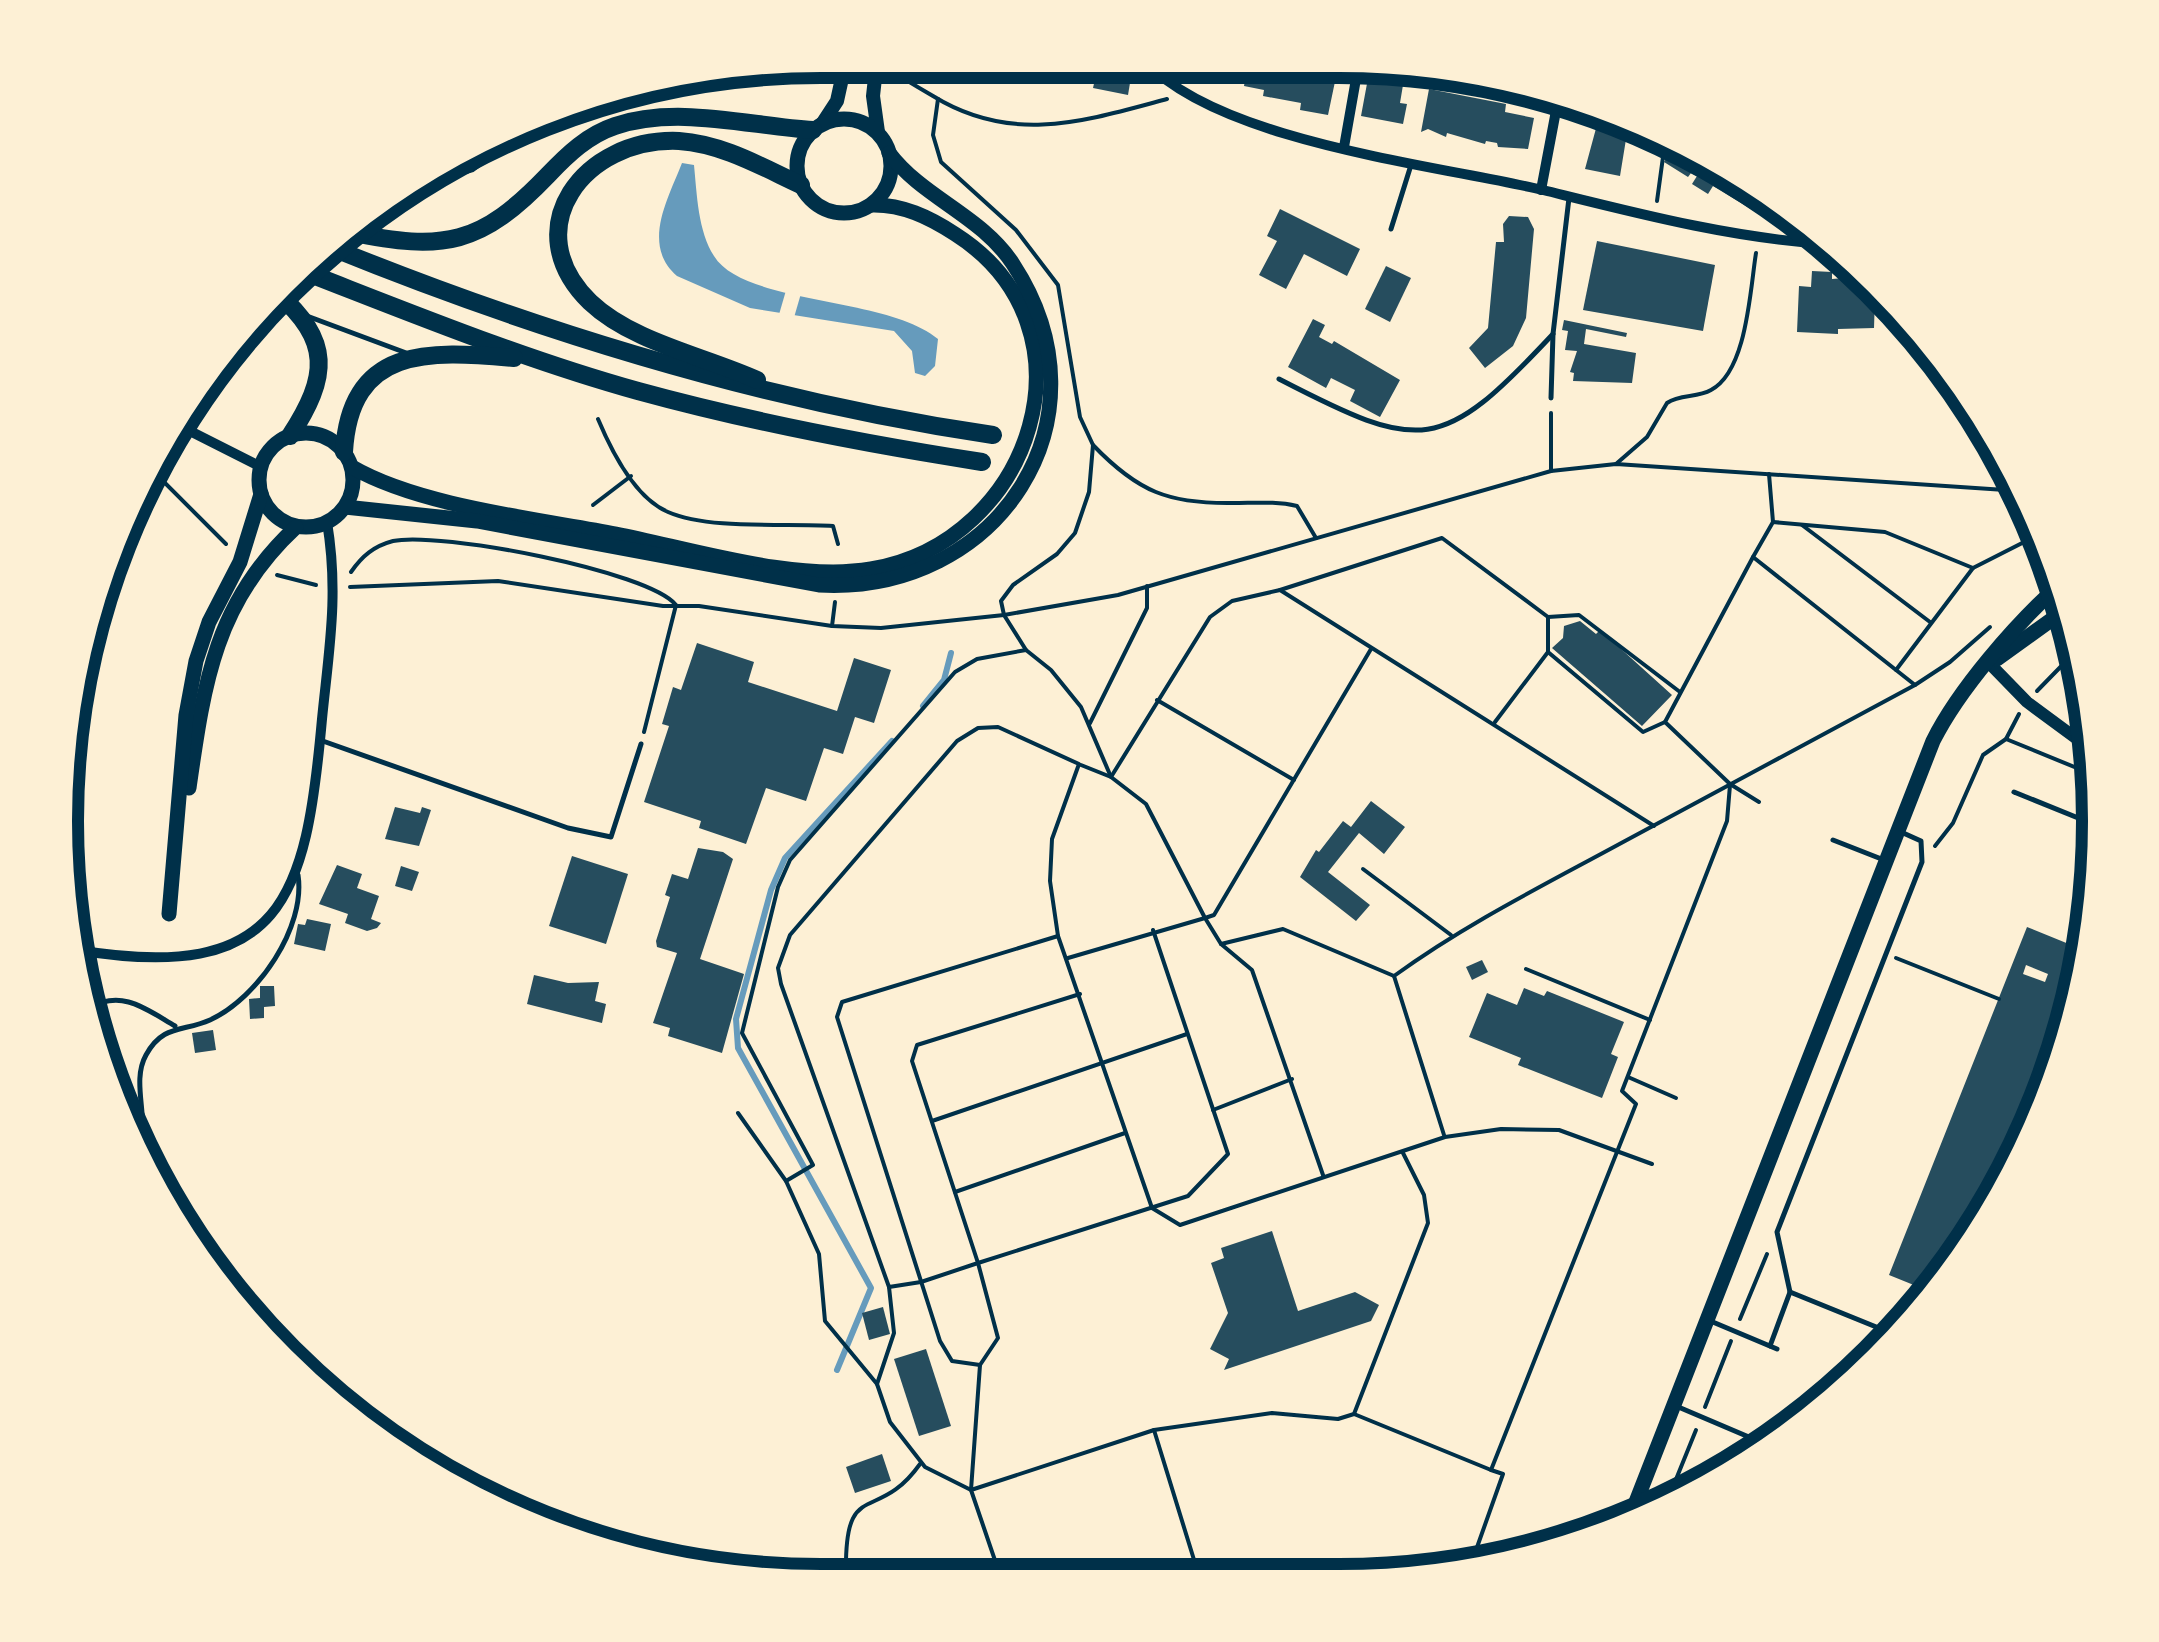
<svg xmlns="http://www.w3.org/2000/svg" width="2159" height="1642" font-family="'Zilla Slab',serif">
  <rect width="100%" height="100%" fill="#fdf0d5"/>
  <path fill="#669bbc" d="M682,163L694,165C697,195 698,231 714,256C744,305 887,296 938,339L935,366L925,376L915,373L912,351L894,331L750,308L677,276C641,245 668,199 682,163Z"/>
  <path fill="#fdf0d5" d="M787,287L802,290L793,321L778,318Z"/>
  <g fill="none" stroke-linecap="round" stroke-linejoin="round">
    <g stroke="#669bbc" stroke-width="6">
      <path d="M923,706L944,680L951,653"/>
      <path d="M837,1370L871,1288L738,1048L736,1019L771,890L785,858L892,741"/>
    </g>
  </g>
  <g fill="#264d5e" fill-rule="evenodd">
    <path d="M1209,61H1282L1289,63L1288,69L1307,72L1309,66L1337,72L1328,115L1300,110L1301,103L1263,96L1264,90L1244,86L1245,80L1206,72Z"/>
    <path d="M1371,62L1414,66L1410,86L1403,85L1400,103L1407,104L1403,124L1361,116Z"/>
    <path d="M1097,70L1131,77L1128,95L1093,88Z"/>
    <path d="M1429,89L1506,104L1505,112L1534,118L1528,149L1498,147L1497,143L1486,141L1485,144L1447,133L1446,137L1428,129L1421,132Z"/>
    <path d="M1595,109L1625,120L1624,126L1628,127L1620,176L1585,169L1598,121L1593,120Z"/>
    <path d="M1678,140L1787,208L1777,225L1713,186L1708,194L1692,184L1697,176L1691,173L1688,177L1664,162Z"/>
    <path d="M1280,209L1360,249L1347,276L1304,254L1286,289L1259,275L1277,241L1267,236Z"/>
    <path d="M1509,216L1528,217L1534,229L1526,318L1513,346L1485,368L1469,348L1488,328L1496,242H1504L1503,224Z"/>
    <path d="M1597,241L1715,265L1703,331L1583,310Z"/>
    <path d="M1386,266L1411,278L1390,322L1365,309Z"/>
    <path d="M1812,271L1832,272V279L1857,277L1875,296L1874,328L1838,329V334L1797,332L1799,286L1811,287Z"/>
    <path d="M1313,319L1325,325L1319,337L1332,344L1334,341L1400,380L1380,417L1350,401L1355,390L1331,378L1326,388L1288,367Z"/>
    <path d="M1564,320L1627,333L1626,337L1586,329L1584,344L1636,353L1632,383L1573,381L1574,373L1570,372L1577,351L1565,350L1568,331L1562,330Z"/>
    <path d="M1580,621L1596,634L1600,630L1672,695L1642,726L1552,648L1563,638L1564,626Z"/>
    <path d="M697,643L754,662L748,682L837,711L854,658L891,670L874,723L855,717L843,754L824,748L806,801L766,788L746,844L699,828L701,821L644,802L669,726L662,724L673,687L681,690Z"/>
    <path d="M1371,801L1405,827L1384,854L1359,833L1328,872L1370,905L1356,921L1300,877L1316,850L1319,852L1343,821L1351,827Z"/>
    <path d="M395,807L420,813L422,807L431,810L419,846L385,839Z"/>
    <path d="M698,848L723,852L733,859L700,959L744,974L722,1053L668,1036L670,1028L653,1023L677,953L657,947L656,941L670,897L665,895L672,874L688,879Z"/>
    <path d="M572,856L628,874L606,944L549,926Z"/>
    <path d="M337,865L362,874L357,888L379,896L371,919L381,923L377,928L367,931L345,923L348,914L319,904Z"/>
    <path d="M401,866L419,872L412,891L395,886Z"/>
    <path d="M307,919L331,924L325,951L294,944L298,924L305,925Z"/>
    <path d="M2027,927L2086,951L2084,969L2032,1129L1971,1243L1931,1292L1889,1275ZM2026,965L2048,974L2045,982L2023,974Z"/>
    <path d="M1482,960L1488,972L1472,980L1466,967Z"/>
    <path d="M534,975L568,983L599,982L595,1001L606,1004L602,1023L527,1004Z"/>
    <path d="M260,986H274L275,1006L264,1007V1018L250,1019L249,999L260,998Z"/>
    <path d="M1524,988L1544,996L1547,991L1624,1022L1611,1054L1618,1057L1602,1098L1518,1065L1521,1058L1469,1037L1487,993L1517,1005Z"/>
    <path d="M213,1030L216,1050L195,1053L192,1033Z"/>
    <path d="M1272,1231L1298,1311L1355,1292L1379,1305L1371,1321L1224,1370L1229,1359L1210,1349L1228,1313L1211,1263L1224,1258L1221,1248Z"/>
    <path d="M883,1307L890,1334L869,1340L862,1313Z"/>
    <path d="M926,1349L951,1426L919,1436L894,1359Z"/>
    <path d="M882,1454L891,1481L855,1493L846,1467Z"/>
  </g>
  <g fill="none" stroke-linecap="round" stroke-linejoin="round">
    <g stroke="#003049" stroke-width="4">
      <path d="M895,69C904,81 920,88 933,96C1012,145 1085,121 1167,99"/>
      <path d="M938,99L933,135L941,162L1016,230L1058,285L1080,417L1093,445L1089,492L1075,533L1057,554L1013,585L1001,601L1004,615L1026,650L1051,670L1081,707L1111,777L1146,804L1205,918L1214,915L1371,649"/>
      <path d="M405,189L473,170L538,122"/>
      <path d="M1657,201L1663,157L1674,138"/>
      <path d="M598,419C611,450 635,498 668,512C709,530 787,523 833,526L838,544"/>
      <path d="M1093,445C1138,492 1169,504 1233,503C1255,503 1276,501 1297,506L1316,538"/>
      <path d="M1616,464L1647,437L1667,403C1680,394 1697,398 1711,390C1747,371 1750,290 1756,253"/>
      <path d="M150,468L226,544"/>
      <path d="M1551,471V413"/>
      <path d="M1769,474L1773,522"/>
      <path d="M593,505L631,476"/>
      <path d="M1802,525L1930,622"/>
      <path d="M1753,557L1773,522L1885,532L1973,568L1896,670"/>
      <path d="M1973,568L2042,533"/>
      <path d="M351,572C362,556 374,546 393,541C438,531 649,571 676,605L644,732"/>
      <path d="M277,575L316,585"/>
      <path d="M350,587L498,581L663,606H699L832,626L881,628L1004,615L1118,595L1551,471L1616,464L2020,491"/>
      <path d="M1280,590L1442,538L1548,617V652L1495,722"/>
      <path d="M1548,617L1579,615L1680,692"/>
      <path d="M832,626L835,602"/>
      <path d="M2061,633L2070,657"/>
      <path d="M1548,652L1643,732L1665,722"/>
      <path d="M1915,685L1950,662L1990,627"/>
      <path d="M2037,691L2077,650"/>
      <path d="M1157,700L1294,780"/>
      <path d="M1090,723L1147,608V586"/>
      <path d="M2006,739L2094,775"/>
      <path d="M1081,765L1111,777L1210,617L1232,601L1280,590L1654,826"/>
      <path d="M1935,846L1953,823L1983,755L2006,739L2019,714"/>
      <path d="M1363,869L1451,935"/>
      <path d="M1058,936L1050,881L1052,839L1079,764L998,727L978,728L957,741L790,935L778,968L781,984L889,1287L921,1282L978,1263L912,1061L917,1045L1080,994"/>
      <path d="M1221,944L1283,929L1394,976L1444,1135"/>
      <path d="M1068,958L1205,918L1221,944L1252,970L1323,1175"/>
      <path d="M1896,958L1999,999"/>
      <path d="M1526,969L1650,1020"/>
      <path d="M1394,976C1467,923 1546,884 1625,841C1722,789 1818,737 1915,685L1753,557L1665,722L1730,784L1759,802"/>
      <path d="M1628,1077L1676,1098"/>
      <path d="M1213,1110L1292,1079"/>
      <path d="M738,1113L786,1181L819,1254L825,1321L877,1384"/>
      <path d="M932,1121L1187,1034"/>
      <path d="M786,1181L813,1165L742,1033L778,887L790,860L955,672L977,659L1026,650"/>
      <path d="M955,1192L1125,1133"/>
      <path d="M889,1287L894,1333L877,1384L890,1422L925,1467L971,1490L980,1365L998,1338L978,1263L1188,1196L1228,1154L1153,930"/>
      <path d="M1740,1319L1767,1254"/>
      <path d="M980,1365L952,1361L940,1341L837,1017L842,1002L1058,936L1152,1208L1180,1225L1445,1137L1501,1129L1559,1130L1652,1164"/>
      <path d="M1705,1407L1731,1341"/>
      <path d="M1354,1414L1491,1470L1636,1104L1622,1091L1727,821L1730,785"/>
      <path d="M1154,1430L1199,1576"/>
      <path d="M1666,1504L1696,1430"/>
      <path d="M1470,1567L1503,1474L1491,1470"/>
      <path d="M846,1575C844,1475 876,1526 920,1464"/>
      <path d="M1000,1575L971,1490L1154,1430L1272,1413L1338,1419L1354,1414L1428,1223L1424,1195L1403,1153"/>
    </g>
    <g stroke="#003049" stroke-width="5">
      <path d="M1391,229L1411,165"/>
      <path d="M307,316L409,354"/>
      <path d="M1279,379C1422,453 1441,454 1553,334"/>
      <path d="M1551,398L1553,334L1569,198"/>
      <path d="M320,740L568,828L611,837L641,744"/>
      <path d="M2014,792L2098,826"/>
      <path d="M1833,840L1884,860"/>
      <path d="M89,1008C122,989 146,1009 175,1026"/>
      <path d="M140,1146C149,1116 131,1082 146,1055C163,1024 183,1032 210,1020C258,998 306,927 298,875"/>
      <path d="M1790,1292L1777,1232L1922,862L1921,841L1901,832"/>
      <path d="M1708,1320L1777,1349"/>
      <path d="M1770,1346L1790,1292L1896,1335"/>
      <path d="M1676,1406L1770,1446"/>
    </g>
    <g stroke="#003049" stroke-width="10">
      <path d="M1145,61C1219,142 1437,165 1543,190C1636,213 1731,238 1826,244"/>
      <path d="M1344,147L1359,62"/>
      <path d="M1541,190L1559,95"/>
      <path d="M180,426L261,467"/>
      <path d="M77,950C283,984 306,899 322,719C329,649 339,594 327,522"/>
    </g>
    <path stroke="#003049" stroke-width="12" d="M1990,664L2027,702L2092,750"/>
    <g stroke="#003049" stroke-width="14">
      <path d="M877,60L873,96L878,132"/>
      <path d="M822,124L837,101L846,60"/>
    </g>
    <g stroke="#003049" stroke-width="15">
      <circle cx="844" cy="166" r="47"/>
      <circle cx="306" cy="480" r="47"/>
      <path d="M352,467C419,506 538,519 616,534C692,549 795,582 871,569C1033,542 1103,328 955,234C929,217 902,204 871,205"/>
      <path d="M345,507L477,521L819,585C997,595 1115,420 1013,264C982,216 923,198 889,153"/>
      <path d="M1997,659L2065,610"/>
      <path d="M189,788C204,683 215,602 296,527"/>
      <path d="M169,914L186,715L196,661L209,622L240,562L261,494"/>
      <path d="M1627,1525L1933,741C1959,689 2015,625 2058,586"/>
    </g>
    <g stroke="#003049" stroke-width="18">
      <path d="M350,232C444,252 481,245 548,175C568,154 588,135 615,126C677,105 749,126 813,130"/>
      <path d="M330,247C544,334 764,401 993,435"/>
      <path d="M300,270C411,313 523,359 638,391C751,422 866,444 982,462"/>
      <path d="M276,292C332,341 329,376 290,436"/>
      <path d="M757,380C704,356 632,342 590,302C515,229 584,137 679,141C723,144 762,167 801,185"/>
      <path d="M344,452C350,346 428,350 514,358"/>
    </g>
  </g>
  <path d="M0 0H2159V1642H0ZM821 78H1339A743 743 0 0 1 2082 821V821A743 743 0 0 1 1339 1564H821A743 743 0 0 1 78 821V821A743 743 0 0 1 821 78Z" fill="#fdf0d5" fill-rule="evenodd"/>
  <path fill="none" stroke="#003049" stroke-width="12" d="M821 78H1339A743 743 0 0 1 2082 821V821A743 743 0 0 1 1339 1564H821A743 743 0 0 1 78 821V821A743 743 0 0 1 821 78Z"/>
</svg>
